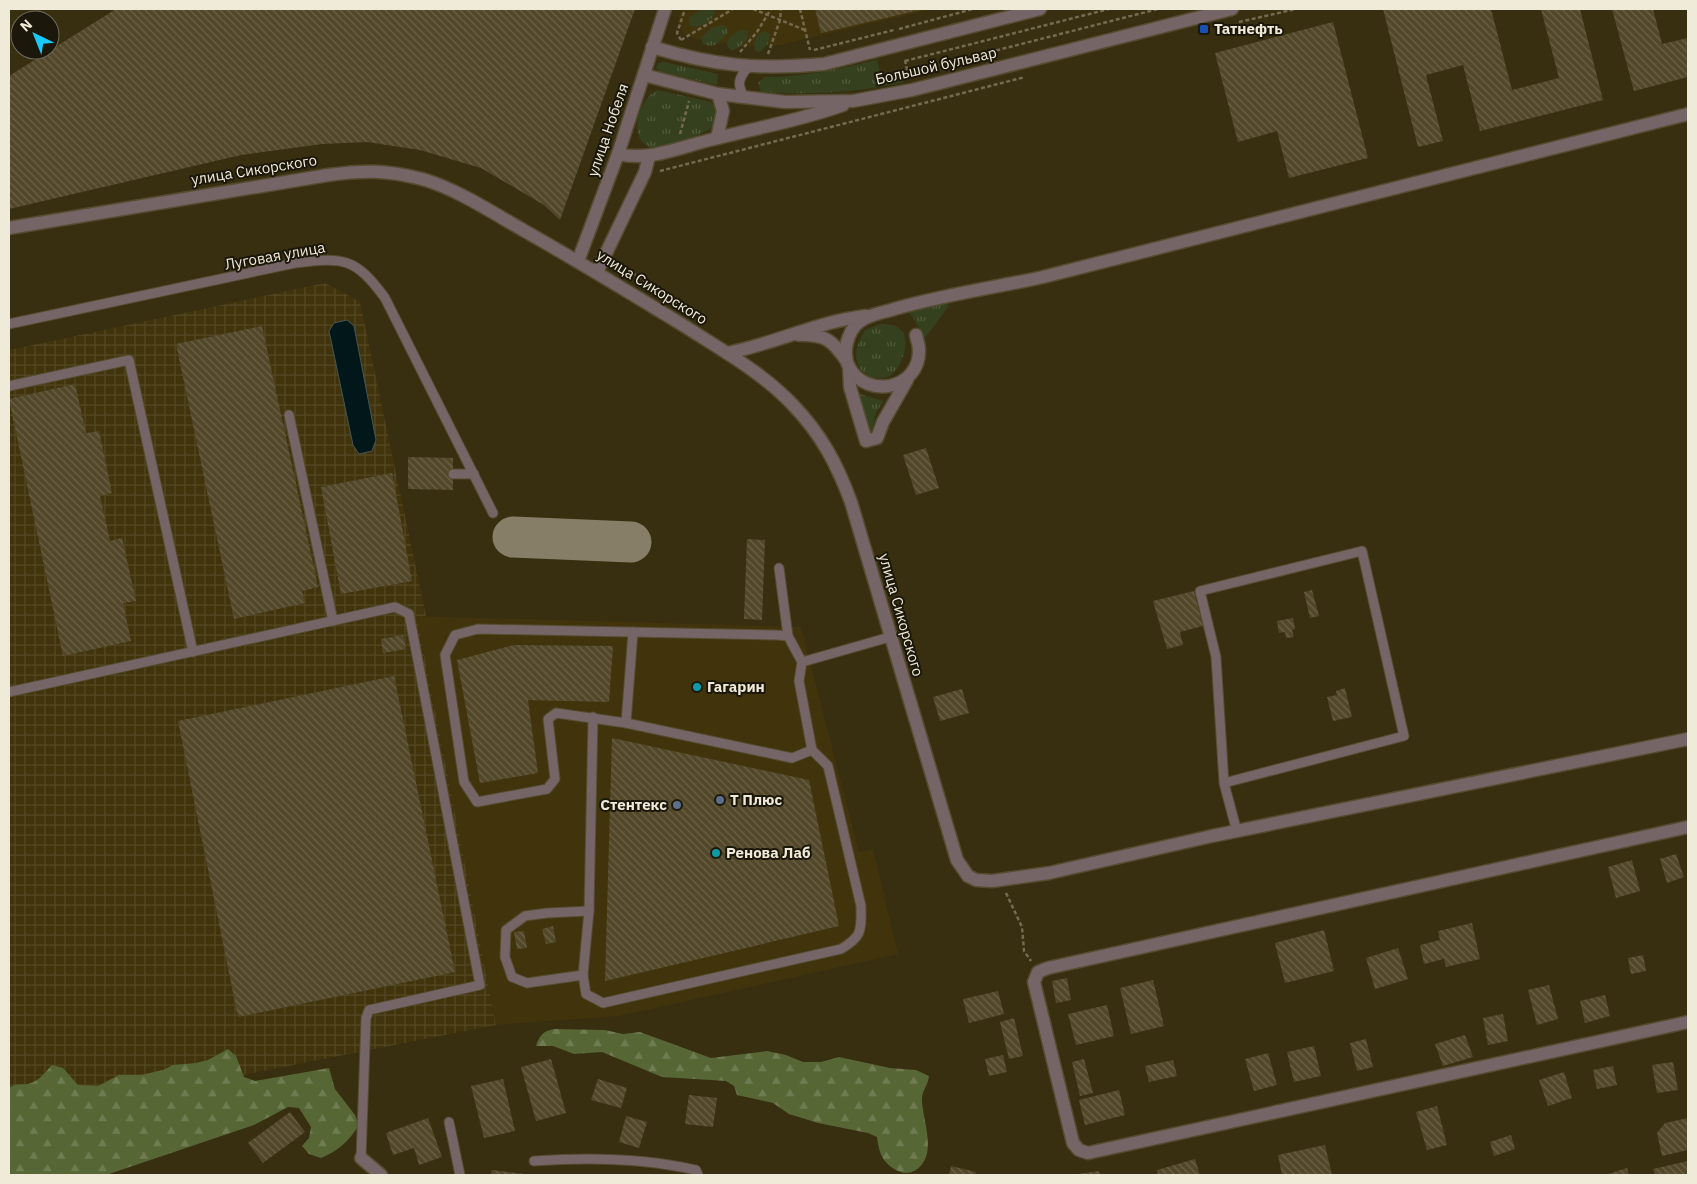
<svg xmlns="http://www.w3.org/2000/svg" width="1697" height="1184" font-family="'IBM Plex Sans',sans-serif">
  <defs>
    <pattern id="industrial-grid" width="8" height="8" patternUnits="userSpaceOnUse" patternTransform="scale(1.25)"><rect width="8" height="8" fill="#41340d"/><path d="M0 4h8M4 0v8" fill="none" stroke="#544824"/></pattern>
    <pattern id="grass-tufts" width="24" height="20" patternUnits="userSpaceOnUse" patternTransform="scale(1.25)"><rect width="24" height="20" fill="#35401e"/><path d="M3 7l-1-3M5 7V3M7 7l1-3M15 17l-1-3M17 17v-4M19 17l1-3" fill="none" stroke="#535c3e"/></pattern>
    <pattern id="forest-firs" width="22" height="20" patternUnits="userSpaceOnUse" patternTransform="scale(1.25)"><rect width="22" height="20" fill="#566635"/><path d="M5 1l3.5 6h-7zM16 11l3.5 6h-7z" fill="#6f7c52"/></pattern>
    <pattern id="building-back-hatch" width="6" height="6" patternUnits="userSpaceOnUse" patternTransform="scale(1.25)"><rect width="6" height="6" fill="#524729"/><path d="M-1 5l2 2M0 0l6 6M5-1l2 2" fill="none" stroke="#6b6247"/></pattern>
  </defs>
  <rect width="100%" height="100%" fill="#382e10"/>
  <g fill="#41340d">
    <path d="M682,9H933L780,45L746,46L696,39L686,35L679,26L678,19Z"/>
    <path d="M417,616L801,627L859,852L873,849L898,954L619,1016L496,1025Z"/>
  </g>
  <path fill="url(#industrial-grid)" d="M325,283L360,302L426,616L417,617L496,1025L223,1079L9,1125V350Z"/>
  <g fill="url(#grass-tufts)">
    <path d="M702,9H713L715,13C710,22 700,29 690,26L689,18Z"/>
    <path d="M723,25L727,28V33C721,42 714,49 703,44L701,38L711,28Z"/>
    <path d="M741,30L747,31L748,37L740,47L731,51L727,45C728,37 733,33 741,30Z"/>
    <path d="M765,31L770,34L768,44L760,52L755,51L754,42L759,34Z"/>
    <path d="M877,60L883,83L902,79L903,82C856,93 809,95 761,92L758,83L765,77C804,77 839,69 877,60Z"/>
    <path d="M664,62L718,74L717,85L660,72L656,68L658,63Z"/>
    <path d="M658,90L711,102C739,131 675,142 657,148C626,148 636,98 658,90Z"/>
    <path d="M946,302L949,306L925,338L908,310Z"/>
    <path d="M879,324C887,324 896,324 901,330C912,342 901,368 890,376C882,380 874,378 867,376C851,362 855,346 865,330Z"/>
    <path d="M857,393L883,401L876,413L872,432L865,431Z"/>
  </g>
  <g fill="url(#forest-firs)">
    <path d="M554,1029L605,1030L623,1034L640,1032L711,1058L767,1051L786,1055L803,1062H821L839,1057L890,1068L916,1070L929,1076C928,1086 921,1092 922,1101C923,1122 938,1155 916,1170C908,1175 901,1173 894,1169C881,1160 879,1152 877,1137L868,1133L818,1123L789,1114L773,1103L737,1095L734,1086L726,1081L662,1077L602,1052L574,1054L553,1046H536C539,1036 543,1031 554,1029Z"/>
    <path d="M228,1049L236,1056L244,1077L255,1081L329,1068L335,1089L355,1115L359,1125C349,1141 338,1151 321,1158L309,1154L302,1146L309,1138L311,1127L299,1108L288,1107L254,1125L106,1175H9V1088C16,1083 19,1085 27,1084C39,1082 45,1072 52,1065L63,1068L78,1085L98,1086L119,1075H141L163,1070L173,1065L196,1063L208,1060Z"/>
  </g>
  <path fill="#021719" stroke="#495653" d="M347,320L354,326L376,440L372,451L359,454L353,445L329,331L334,323Z"/>
  <g fill="none" stroke-linecap="round" stroke-linejoin="round">
    <path stroke="#867e66" stroke-width="41" d="M513,537L631,542"/>
  </g>
  <g fill="url(#building-back-hatch)">
    <path d="M116,9H635L560,220L544,205L481,168L420,150L367,142L322,144L241,155L9,209V76Z"/>
    <path d="M815,9H924L821,33Z"/>
    <path d="M1383,9H1491L1512,90L1559,78L1541,9H1580L1603,100L1480,131L1463,65L1426,75L1443,141L1418,147Z"/>
    <path d="M1612,9H1653L1662,44L1688,38V77L1634,91Z"/>
    <path d="M1333,22L1368,158L1289,178L1277,131L1238,142L1215,53Z"/>
    <path d="M262,326L318,587L302,591L305,603L234,619L176,344Z"/>
    <path d="M75,384L86,433L99,431L112,493L100,496L110,541L122,538L136,601L123,603L131,641L63,656L9,399Z"/>
    <path d="M926,448L939,488L916,495L903,455Z"/>
    <path d="M408,457L453,458V490L408,489Z"/>
    <path d="M392,473L412,581L341,594L321,487Z"/>
    <path d="M747,539L765,540L762,620L744,619Z"/>
    <path d="M1312,590L1319,616L1310,618L1304,592Z"/>
    <path d="M1194,591L1203,626L1180,632L1183,645L1167,649L1153,601Z"/>
    <path d="M1293,618L1295,629L1292,630L1294,637L1286,638L1285,632L1279,633L1277,621Z"/>
    <path d="M403,635L406,649L383,653L381,639Z"/>
    <path d="M514,645L613,646L609,702L528,700L538,773L480,783L457,660Z"/>
    <path d="M394,676L455,972L238,1017L178,721Z"/>
    <path d="M1345,688L1352,717L1333,721L1327,697L1337,695L1336,691Z"/>
    <path d="M962,689L969,713L940,721L933,697Z"/>
    <path d="M612,738L809,780L839,926L605,981Z"/>
    <path d="M1676,854L1684,877L1667,883L1660,859Z"/>
    <path d="M1632,860L1640,891L1616,898L1608,867Z"/>
    <path d="M1472,923L1480,959L1446,967L1444,959L1424,964L1420,945L1440,940L1438,931Z"/>
    <path d="M553,926L556,942L546,944L542,929Z"/>
    <path d="M1324,930L1334,971L1285,983L1275,943Z"/>
    <path d="M524,931L527,948L517,949L514,932Z"/>
    <path d="M1398,948L1408,979L1375,989L1366,958Z"/>
    <path d="M1643,955L1646,971L1631,974L1628,958Z"/>
    <path d="M1067,978L1071,1000L1056,1003L1052,981Z"/>
    <path d="M1153,980L1164,1026L1131,1034L1120,988Z"/>
    <path d="M1549,985L1558,1019L1537,1025L1528,990Z"/>
    <path d="M998,991L1004,1014L969,1023L963,999Z"/>
    <path d="M1605,995L1610,1016L1585,1023L1580,1001Z"/>
    <path d="M1107,1005L1114,1036L1076,1045L1068,1014Z"/>
    <path d="M1503,1014L1508,1041L1488,1045L1483,1018Z"/>
    <path d="M1014,1018L1023,1056L1009,1059L1000,1022Z"/>
    <path d="M1465,1035L1473,1057L1443,1066L1435,1044Z"/>
    <path d="M1366,1039L1373,1067L1357,1071L1350,1043Z"/>
    <path d="M1314,1046L1321,1076L1294,1082L1287,1052Z"/>
    <path d="M1268,1053L1277,1085L1254,1091L1245,1059Z"/>
    <path d="M1003,1055L1007,1072L989,1076L985,1059Z"/>
    <path d="M551,1059L566,1113L536,1121L521,1067Z"/>
    <path d="M1084,1059L1093,1093L1080,1096L1072,1062Z"/>
    <path d="M1173,1060L1177,1076L1149,1082L1145,1066Z"/>
    <path d="M1673,1062L1678,1090L1657,1093L1652,1065Z"/>
    <path d="M1613,1066L1617,1085L1597,1089L1593,1070Z"/>
    <path d="M1564,1072L1572,1098L1548,1106L1539,1080Z"/>
    <path d="M503,1079L515,1131L484,1138L471,1086Z"/>
    <path d="M598,1079L627,1088L621,1108L591,1100Z"/>
    <path d="M1119,1090L1125,1115L1085,1125L1079,1100Z"/>
    <path d="M689,1095L717,1098L713,1127L685,1124Z"/>
    <path d="M1437,1106L1447,1145L1427,1150L1416,1112Z"/>
    <path d="M290,1112L305,1132L263,1163L248,1143Z"/>
    <path d="M626,1116L647,1122L639,1148L619,1142Z"/>
    <path d="M428,1118L442,1157L419,1165L414,1148L393,1155L386,1133Z"/>
    <path d="M1688,1118V1150L1662,1156L1657,1133L1665,1123Z"/>
    <path d="M1511,1135L1515,1149L1494,1156L1490,1142Z"/>
    <path d="M1325,1145L1332,1175H1282L1278,1155Z"/>
    <path d="M1195,1159L1200,1175H1158L1157,1170Z"/>
    <path d="M1688,1161V1175H1655L1653,1169Z"/>
    <path d="M951,1166L976,1172L975,1175H949Z"/>
    <path d="M1627,1168L1629,1175H1605Z"/>
    <path d="M492,1170L525,1174V1175H491Z"/>
    <path d="M1099,1171L1100,1175H1079L1078,1174Z"/>
  </g>
  <g fill="none" stroke-linecap="round" stroke-linejoin="round">
    <defs>
      <g id="lane">
        <path d="M744,97C737,84 738,79 748,67"/>
        <path d="M9,324L295,263C343,257 355,257 385,298L493,513"/>
        <path d="M9,386L129,360L193,652"/>
        <path d="M289,415L333,621"/>
        <path d="M453,474H474"/>
        <path d="M779,568L788,636"/>
        <path d="M802,662L788,636L776,635L478,629L455,635L445,655L464,782L477,802L547,789L555,779L548,719L556,713L626,723L792,758L812,750L799,681L802,662L890,637"/>
        <path d="M9,692L395,607L409,614L480,985L369,1010L366,1018L361,1158"/>
        <path d="M593,717L589,911L583,975L586,994L603,1003L841,949C863,936 861,930 861,906L828,766L812,750"/>
        <path d="M626,723L633,632"/>
        <path d="M1224,783L1404,736L1362,551L1200,591L1216,657L1224,783L1237,832"/>
        <path d="M583,975L527,983L512,977L505,957L506,930L525,916L547,913L589,911"/>
        <path d="M449,1122L460,1175"/>
        <path d="M534,1161C588,1157 643,1158 696,1170L698,1175"/>
      </g>
      <g id="street">
        <path d="M652,47C715,66 758,70 824,64L1040,9"/>
        <path d="M644,75L718,94L785,102L853,101L912,90L1232,9"/>
        <path d="M717,138L723,111L718,94"/>
        <path d="M618,154C651,162 685,145 718,138C760,127 802,120 843,105"/>
        <path d="M9,228L328,175C364,170 386,170 422,179C455,188 493,213 523,230C578,261 632,294 686,327C723,351 763,373 793,405C821,434 837,464 851,502L957,860L968,876L976,880L992,881L1049,873L1212,836L1688,739"/>
        <path d="M578,261L618,154L665,9"/>
        <path d="M597,272L645,172L649,156"/>
        <path d="M799,335C825,334 832,340 846,360"/>
        <path d="M916,335C917,340 919,345 919,350C920,389 867,400 849,367C842,353 847,332 859,322C868,315 880,313 891,310C941,295 993,288 1043,277L1688,114"/>
        <path d="M727,353C775,344 818,321 866,316"/>
        <path d="M849,367L850,387L866,441L877,438L883,422L907,380"/>
        <path d="M1688,827L1048,968L1038,972L1034,982L1073,1143L1079,1150L1088,1153L1688,1022"/>
        <path d="M361,1158L381,1175"/>
      </g>
    </defs>
    <use href="#lane" stroke="#554c30" stroke-width="11"/>
    <use href="#street" stroke="#554c30" stroke-width="15"/>
    <g stroke="#736a50" stroke-width="2.5" stroke-dasharray="4 2.5" stroke-linecap="butt">
      <path d="M753,9L805,30"/>
      <path d="M800,9L810,50"/>
      <path d="M1239,22L1296,9"/>
      <path d="M899,29L973,9"/>
      <path d="M681,40L677,33L685,9"/>
      <path d="M681,40L733,9"/>
      <path d="M814,50L894,30"/>
      <path d="M740,52L757,32L771,9"/>
      <path d="M768,54L780,20L781,9"/>
      <path d="M905,60L908,74"/>
      <path d="M905,61L1109,9"/>
      <path d="M908,73L1158,9"/>
      <path d="M680,134L689,101"/>
      <path d="M660,171L1025,77"/>
      <path d="M616,262L692,313"/>
      <path d="M1006,893L1022,927L1024,951L1031,961"/>
    </g>
    <use href="#lane" stroke="#756566" stroke-width="9"/>
    <use href="#street" stroke="#756566" stroke-width="12"/>
  </g>
  <rect fill="#1a4fb4" stroke="#1b170a" stroke-width="2" x="1199" y="24" width="10" height="10" rx="2.5"/>
  <g fill="#0f9aa8" stroke="#1b170a" stroke-width="2">
    <circle cx="697" cy="687" r="5"/>
    <circle cx="716" cy="853" r="5"/>
  </g>
  <g fill="#5c6f8a" stroke="#1b170a" stroke-width="2">
    <circle cx="720" cy="800" r="5"/>
    <circle cx="677" cy="805" r="5"/>
  </g>
  <g text-anchor="middle" stroke-width="4" stroke-linejoin="round" paint-order="stroke">
    <g font-size="15" font-weight="bold" fill="#f0ead9" stroke="#1b170a" text-anchor="start">
      <text x="1214" y="34">Татнефть</text>
      <text x="707" y="692">Гагарин</text>
      <text x="730" y="805">Т Плюс</text>
      <text x="667" y="810" text-anchor="end">Стентекс</text>
      <text x="726" y="858">Ренова Лаб</text>
    </g>
    <g font-size="15" fill="#f0ead9" stroke="#1b170a">
      <text transform="translate(936 66) rotate(-13)" y="5">Большой бульвар</text>
      <text transform="translate(608 130) rotate(-71)" y="5">улица Нобеля</text>
      <text transform="translate(254 170) rotate(-9)" y="5">улица Сикорского</text>
      <text transform="translate(275 256) rotate(-10)" y="5">Луговая улица</text>
      <text transform="translate(652 287) rotate(32)" y="5">улица Сикорского</text>
      <text transform="translate(901 615) rotate(74)" y="5">улица Сикорского</text>
    </g>
  </g>
  <rect width="1697" height="1184" fill="none" stroke="#f0ead9" stroke-width="20"/>
  <g transform="translate(35 35) rotate(317)"><circle r="24" fill="#1b170a" stroke="#706b5d"/>
  <path d="M0-4L9 19L0 12L-9 19Z" fill="#17cafb"/>
  <text y="-8" font-size="14" font-weight="bold" text-anchor="middle" fill="#f0ead9">N</text>
  </g>
</svg>
